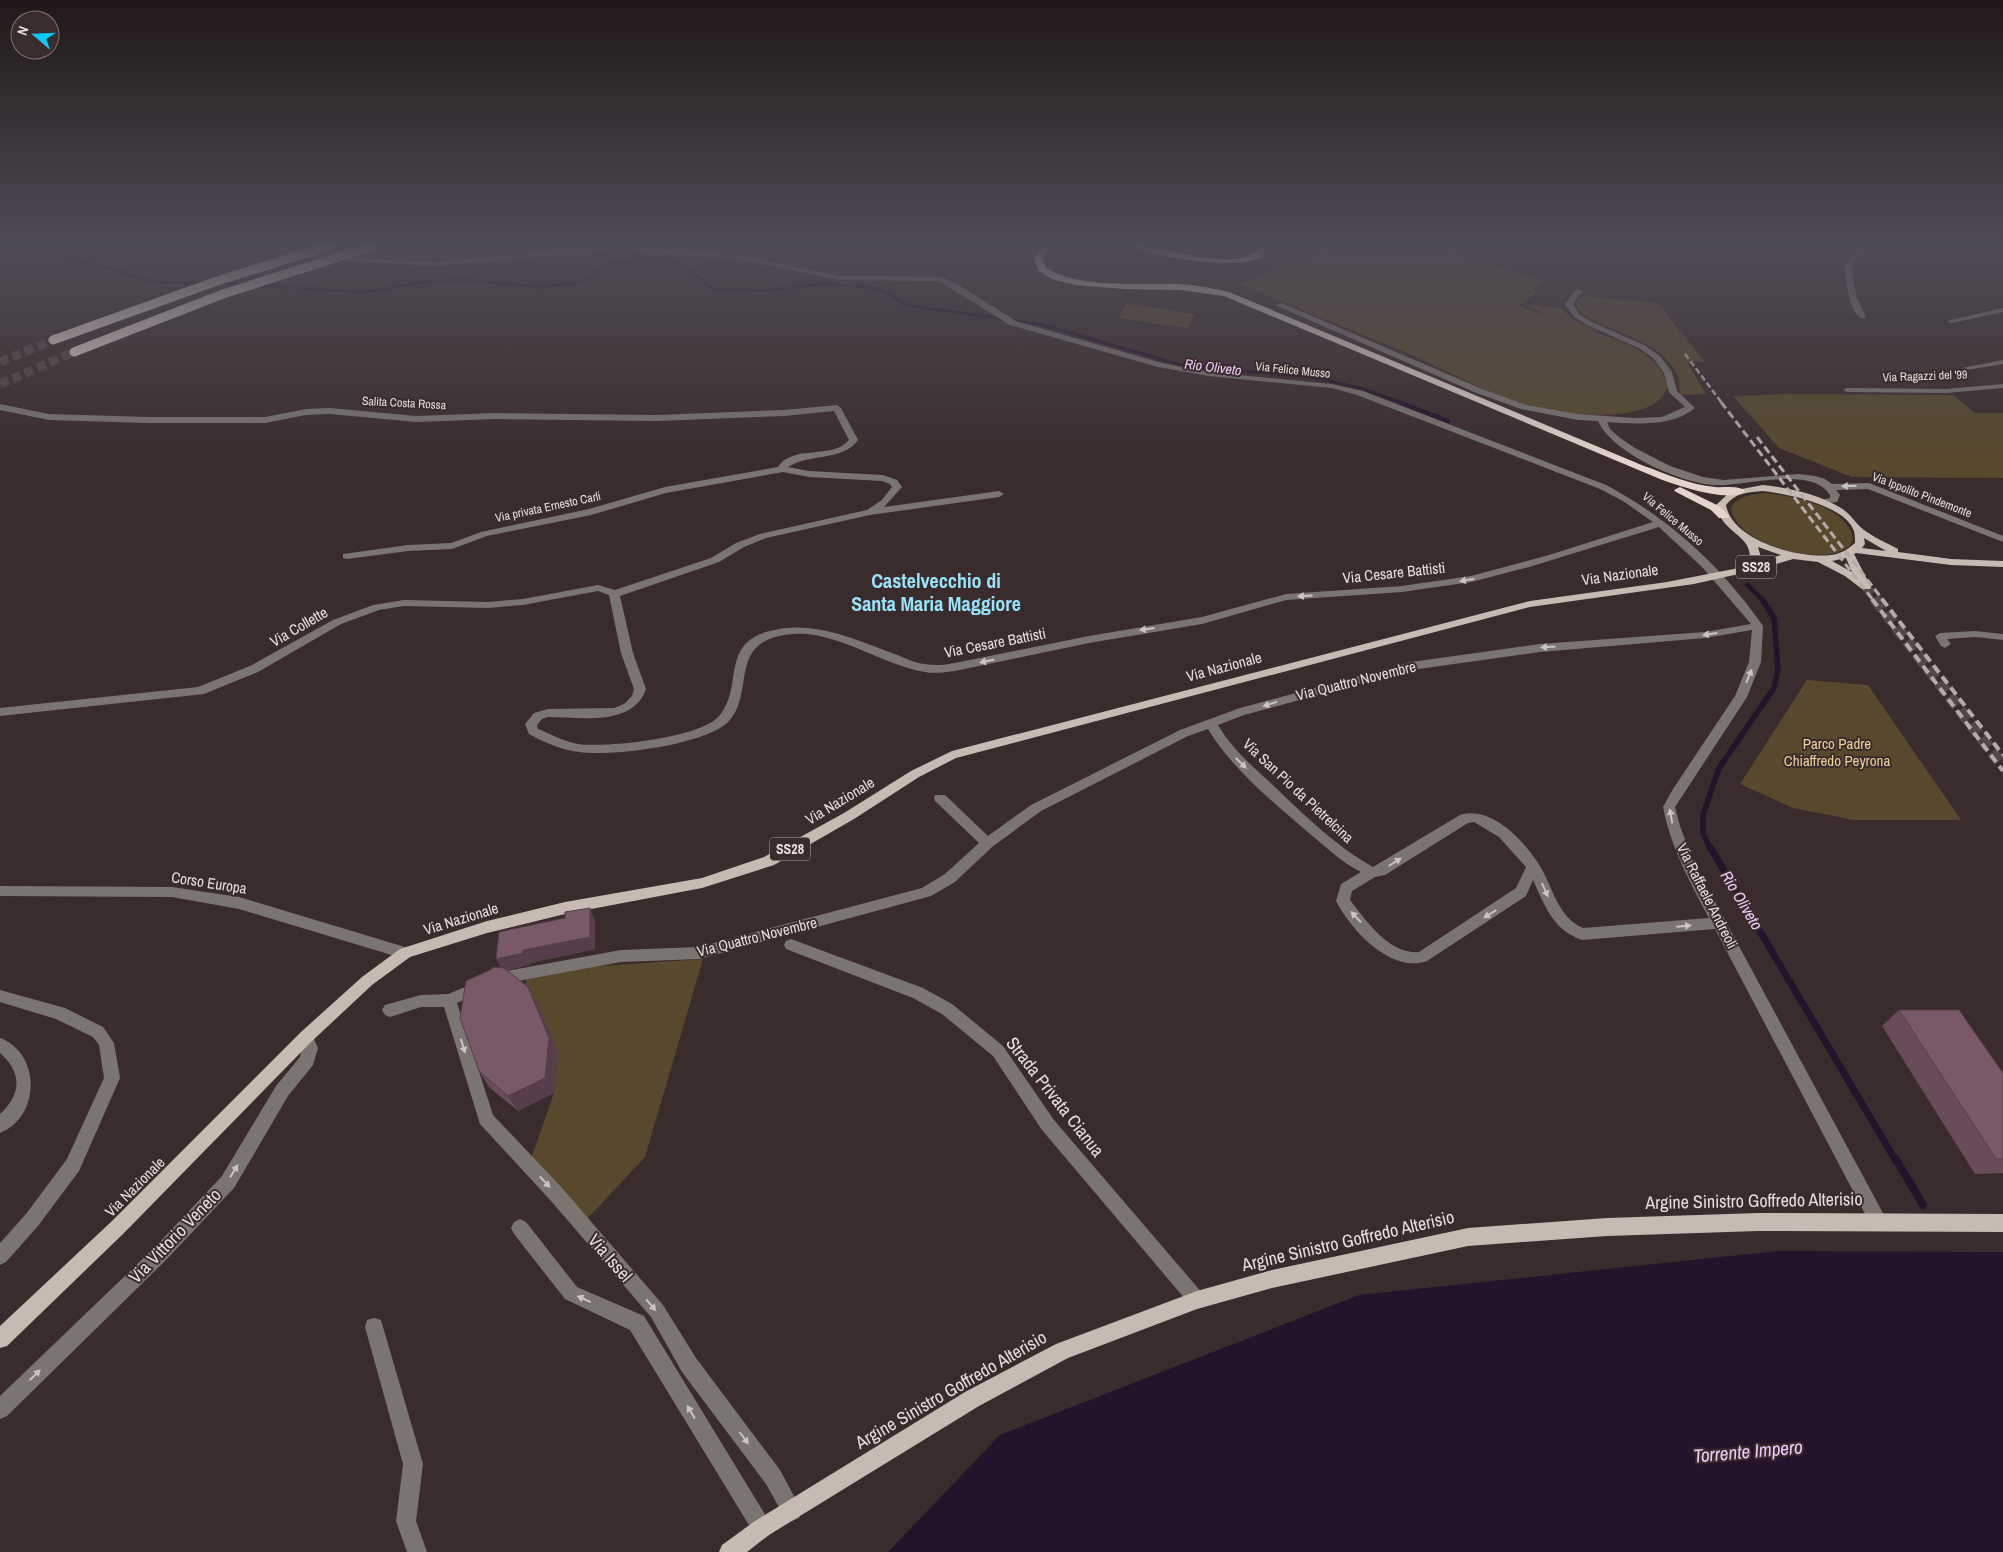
<svg xmlns="http://www.w3.org/2000/svg" width="2003" height="1552" font-family="'Archivo Narrow',sans-serif">
  <rect width="100%" height="100%" fill="#3a2c2c"/>
  <g fill="#58492e">
    <path d="M1337,245H1347L1361,250L1373,245H1436L1543,281L1532,290L1538,292L1518,306L1552,317L1526,305L1560,308L1575,321L1599,331H1591C1622,341 1660,352 1668,387C1665,391 1663,397 1659,400C1633,424 1554,414 1523,404C1482,391 1444,369 1405,352C1350,330 1295,307 1240,284Z"/>
    <path d="M1582,296L1657,303L1706,363L1696,361L1688,364L1706,394L1681,395C1678,389 1681,382 1678,376C1663,340 1613,334 1583,315L1578,310L1576,303Z"/>
    <path d="M1127,304L1195,314L1187,328L1118,318Z"/>
    <path d="M1784,394L1953,395L1975,413H2003V478L1852,477L1779,448L1733,396Z"/>
    <path d="M1765,493C1792,496 1842,505 1852,534C1855,542 1849,548 1841,551C1812,564 1734,543 1731,507C1740,495 1751,495 1765,493Z"/>
    <path d="M1807,680L1868,685L1961,820H1854L1793,808L1740,784Z"/>
    <path d="M703,959L645,1157L586,1220L532,1156L554,1093L558,1053L537,1003L526,988V979L586,967Z"/>
  </g>
  <path fill="#24132a" d="M1778,1251L2003,1252V1552H888L1000,1435L1359,1295Z"/>
  <g fill="none" stroke-linecap="round" stroke-linejoin="round">
    <g stroke="#24132a" stroke-width="3">
      <path d="M46,245L67,259L106,267L152,282L206,283"/>
      <path d="M218,283L249,284"/>
      <path d="M258,285L365,292L424,282L465,280L540,287L581,282L590,278L596,269L613,263L662,260L681,263L712,289L766,290L821,284L872,287L884,291L907,305L1043,325L1185,366L1311,377L1360,388L1403,403"/>
    </g>
    <g stroke="#24132a" stroke-width="4.5">
      <path d="M1399,402L1448,421"/>
      <path d="M1747,585L1763,600"/>
    </g>
    <path stroke="#24132a" stroke-width="5.5" d="M1710,849L1703,833V815L1719,768L1774,688L1778,669L1774,618L1762,599"/>
    <path stroke="#24132a" stroke-width="7" d="M1710,847L1896,1161"/>
    <path stroke="#24132a" stroke-width="8" d="M1896,1159L1923,1205"/>
    <path stroke="#544747" stroke-width="9" stroke-dasharray="9 5" stroke-linecap="butt" d="M1866,587L1876,600"/>
    <path stroke="#544747" stroke-width="12" stroke-dasharray="12 5.5" stroke-linecap="butt" d="M1875,599L2003,766"/>
    <g stroke="#544747" stroke-width="9" stroke-dasharray="9 4.5" stroke-linecap="butt">
      <path d="M0,362L53,340"/>
      <path d="M0,384L74,352"/>
    </g>
    <g fill="#7b7572" fill-rule="evenodd">
      <path d="M102,245L132,247L174,245L132,251Z"/>
      <path d="M267,245H279L318,255L347,258L434,262L618,246L743,256L841,276L940,277L954,282L1016,321L1162,363L1208,372L1332,384L1363,391L1606,485C1669,518 1723,568 1763,626L1761,662L1747,697L1675,807L1680,826L1692,859L1884,1215L1887,1221L1884,1227L1878,1230L1872,1227L1715,929L1582,940C1553,930 1545,906 1533,880L1526,896L1427,961C1391,974 1351,930 1336,901L1341,884L1361,872C1341,862 1326,847 1309,833C1274,803 1231,768 1208,729L1188,736L1041,811L992,847L955,882L931,896L699,959L621,962L507,983L502,981L500,977L502,973L507,971L621,950L699,947L922,888L945,874L979,843L935,801L934,798L935,795H945L988,836L1031,805L1180,730L1240,708L1411,662L1540,644L1705,632L1751,624L1703,568L1659,527L1529,567L1471,582L1402,592L1286,600L1202,624L1089,643L955,671C945,672 935,674 925,672C876,664 830,624 779,636C730,647 754,694 729,721C707,745 610,757 579,752C561,750 544,742 529,734L525,724L534,713L548,709L614,708L624,704L632,696L634,689L621,653L609,595L598,591L523,605L488,608L404,606L379,610L341,624L258,672L204,694L0,716V708L198,687L250,666L333,620L373,605L404,600L488,602L523,599L598,585L615,590L711,558L736,543L760,534L867,510L882,500L892,487L890,484L882,481L809,477L783,472L666,493L591,515L487,536L452,549L408,551L347,559L343,558V554L408,545L451,543L481,532L589,509L665,487L778,467C792,444 833,460 849,440L834,411L784,416L657,421L495,419L416,422L330,414L306,415L265,423H149L49,420L0,410V404L49,414L149,417H265L306,409L330,408L416,416L495,413L657,415L784,410L837,405L841,408L858,440C842,462 809,453 788,467L809,471L883,475L897,480L902,487L884,507L999,491L1004,494L999,497L870,515L766,538L744,547L719,562L620,596L633,653L646,689C633,727 580,717 548,717L542,719L537,725L538,729L543,731C554,736 566,742 578,744C606,748 703,738 720,715C745,684 717,639 779,629C818,622 857,640 892,653C903,657 914,663 925,664C935,666 945,665 955,663L1089,636L1202,617L1286,594L1402,586L1471,576L1549,555L1653,522L1623,501L1600,489L1357,395L1332,388L1208,376L1158,367L1010,325L939,281L841,280L743,260L618,250L434,266L318,259ZM1752,630L1749,662L1735,696L1673,789L1663,807C1671,848 1690,882 1709,918L1583,928C1556,916 1553,885 1538,863C1523,840 1491,805 1460,815L1373,867C1337,847 1305,816 1275,787C1254,768 1232,749 1218,725L1244,715L1411,670L1540,652L1705,638ZM1474,822L1499,837L1526,867L1516,888L1419,952C1391,955 1368,923 1353,904L1350,900L1352,891L1375,877L1385,875L1468,823Z"/>
      <path d="M385,245H432L429,247H388Z"/>
      <path d="M1860,245H1867L1851,265L1856,296L1866,317L1862,319C1848,312 1846,280 1845,265Z"/>
      <path d="M1576,289L1583,291L1573,304L1579,314L1592,322L1644,345L1660,356L1672,372L1677,391L1695,408C1673,427 1634,424 1607,422L1610,429L1620,438L1635,448L1670,466L1703,477L1724,480L1799,474L1815,476L1825,479L1832,484L1869,483L2003,536V542L1868,489L1836,490L1840,495L1837,502L1820,504V500L1830,498V495C1811,465 1745,487 1714,485C1681,483 1612,453 1598,421L1578,420L1521,409L1474,392L1275,305L1282,303L1480,388L1526,405L1578,414L1634,418L1662,417L1685,407L1669,392L1664,373L1654,359L1639,348L1587,325L1574,317L1565,304Z"/>
      <path d="M2003,308V312L1951,323L1947,321Z"/>
      <path d="M2003,360V364L1966,370L1962,368Z"/>
      <path d="M2003,384V388L1946,393L1847,392L1843,390L1847,388L1946,389Z"/>
      <path d="M1975,631L2003,634V640L1975,637L1947,639L1951,644L1945,648L1941,646L1935,636L1940,633Z"/>
      <path d="M0,886L172,887L239,897L405,947L410,949L412,953L410,957L405,959L239,909L172,897L0,896Z"/>
      <path d="M791,939L923,988L952,1004L1003,1046L1054,1120L1203,1294L1206,1300L1203,1306L1197,1309L1191,1306L1042,1130L993,1056L942,1014L913,998L786,949L784,945L786,941Z"/>
      <path d="M470,985L475,987L477,991L475,995L457,1003L493,1115L563,1189L663,1305L696,1358L780,1470L802,1511L799,1518L792,1521L785,1518L766,1484L682,1372L651,1317L551,1201L480,1124L444,1007H421L390,1017L385,1015L382,1010L385,1005L421,995L448,994Z"/>
      <path d="M0,990L65,1008L103,1027L114,1043L120,1078L79,1171L38,1226L6,1262L0,1265V1243L26,1214L67,1159L104,1078L99,1045L93,1037L56,1019L0,1002Z"/>
      <path d="M306,1030L311,1032L318,1048L313,1065L288,1096L234,1188L166,1260L7,1416L0,1419V1396L154,1248L222,1176L276,1086L300,1057L302,1048L298,1037L301,1032Z"/>
      <path d="M0,1038C41,1053 41,1117 0,1133V1114C21,1095 23,1073 0,1053Z"/>
      <path d="M520,1219L526,1222L577,1287L644,1316L769,1521L772,1528L769,1535L762,1538L755,1535L630,1330L565,1299L514,1234L511,1228L514,1222Z"/>
      <path d="M374,1318L381,1320L383,1327L423,1464L416,1521L427,1552H407L396,1521L403,1464L365,1327L367,1320Z"/>
    </g>
    <g fill="#c6bab3" fill-rule="evenodd">
      <path d="M1763,485C1790,488 1818,494 1841,508C1851,514 1855,523 1864,530C1873,537 1887,543 1898,549V552L1951,559L2003,561V567L1951,565L1856,553L1854,554L1871,587L1870,589H1862L1845,576L1818,562L1793,559L1752,571L1694,584L1530,607L956,758L919,777L854,819L774,865L702,888L565,914L487,933L410,957L372,985L311,1042L124,1233L7,1346L0,1348V1326L112,1221L301,1032L362,977L400,949L487,921L565,902L702,878L764,857L844,813L911,771L952,751L1530,601L1667,582L1744,567L1750,558C1751,534 1721,533 1716,505L1731,491ZM1763,491C1787,494 1845,505 1854,531C1855,535 1855,540 1855,543C1848,549 1841,554 1831,555C1800,559 1732,541 1726,505C1735,493 1748,492 1763,491ZM1864,538L1886,551L1862,548L1865,544ZM1758,547L1781,555L1759,562L1760,554ZM1846,558L1852,572L1832,561Z"/>
      <path d="M1758,1213L2003,1214V1232L1758,1231L1607,1236L1468,1246L1272,1288L1197,1309L1068,1358L979,1406L769,1535L747,1552H719L722,1545L755,1521L965,1392L1056,1344L1197,1291L1272,1270L1468,1228L1607,1218Z"/>
    </g>
    <g fill="#e3d5cd" fill-rule="evenodd">
      <path d="M1045,245H1055L1042,258L1046,268C1085,290 1136,282 1179,284C1196,285 1213,288 1229,292L1644,466C1667,474 1690,485 1715,487C1724,488 1738,485 1745,491C1731,504 1676,485 1660,479L1224,296L1180,290L1125,289L1075,285L1052,279L1039,271L1034,258Z"/>
      <path d="M1131,245C1162,245 1242,277 1261,245H1269C1266,249 1264,255 1260,258C1239,270 1151,258 1131,245Z"/>
      <path d="M1680,487L1719,506L1729,516L1727,518H1719L1711,510L1676,492L1674,490Z"/>
    </g>
    <path stroke="#b6abab" stroke-width="2.5" stroke-dasharray="6 3" stroke-linecap="butt" d="M1685,354L1722,403"/>
    <g stroke="#b6abab" stroke-width="3" stroke-dasharray="8 4" stroke-linecap="butt">
      <path d="M1721,402L1873,600"/>
      <path d="M1757,437L1883,600"/>
    </g>
    <g stroke="#b6abab" stroke-width="4" stroke-dasharray="9 5" stroke-linecap="butt">
      <path d="M1872,599L2003,771"/>
      <path d="M1882,599L2003,755"/>
    </g>
    <g stroke="#e3d5cd" stroke-width="9">
      <path d="M53,340L217,281L332,245"/>
      <path d="M74,352L223,294L376,245"/>
    </g>
  </g>
  <g fill="#684c59">
    <path d="M595,920V949L530,963L529,965L507,970L528,987L537,1003L558,1053L554,1093L518,1111L489,1087L479,1071L501,967Z"/>
    <path d="M1899,1010L2003,1073V1173L1975,1174L1882,1026Z"/>
  </g>
  <g fill="#553e49">
    <path d="M590,908L595,920V949L530,963L529,965L503,971L496,959Z"/>
    <path d="M528,987L537,1003L558,1053L554,1093L518,1111L508,1096Z"/>
  </g>
  <g fill="#795868" stroke="#553e49">
    <path d="M590,908V937L523,950V953L496,959L499,932L565,918V912Z"/>
    <path d="M492,967L504,968L528,987L549,1038L545,1078L508,1096L479,1071L460,1018L466,981L492,969Z"/>
    <path d="M1899,1010H1959L2003,1073V1159H1996Z"/>
  </g>
  <defs><path id="oneway-solid" d="M-6-.8H1V-3.2L6.5 0L1 3.2V.8H-6Z" transform="scale(1.25)"/></defs>
  <g fill="#ccc4c3">
    <use href="#oneway-solid" transform="translate(1849 486) rotate(178)"/>
    <use href="#oneway-solid" transform="translate(1467 580) rotate(170)"/>
    <use href="#oneway-solid" transform="translate(1305 596) rotate(177)"/>
    <use href="#oneway-solid" transform="translate(1147 629) rotate(172)"/>
    <use href="#oneway-solid" transform="translate(1710 634) rotate(172)"/>
    <use href="#oneway-solid" transform="translate(1548 647) rotate(176)"/>
    <use href="#oneway-solid" transform="translate(987 661) rotate(168)"/>
    <use href="#oneway-solid" transform="translate(1749 676) rotate(-68)"/>
    <use href="#oneway-solid" transform="translate(1270 704) rotate(163)"/>
    <use href="#oneway-solid" transform="translate(1241 763) rotate(44)"/>
    <use href="#oneway-solid" transform="translate(1671 816) rotate(-100)"/>
    <use href="#oneway-solid" transform="translate(1395 862) rotate(-32)"/>
    <use href="#oneway-solid" transform="translate(1545 890) rotate(66)"/>
    <use href="#oneway-solid" transform="translate(1490 914) rotate(148)"/>
    <use href="#oneway-solid" transform="translate(1356 917) rotate(-133)"/>
    <use href="#oneway-solid" transform="translate(1684 926) rotate(-5)"/>
    <use href="#oneway-solid" transform="translate(463 1046) rotate(73)"/>
    <use href="#oneway-solid" transform="translate(234 1171) rotate(-59)"/>
    <use href="#oneway-solid" transform="translate(545 1182) rotate(47)"/>
    <use href="#oneway-solid" transform="translate(584 1299) rotate(-156)"/>
    <use href="#oneway-solid" transform="translate(651 1305) rotate(49)"/>
    <use href="#oneway-solid" transform="translate(35 1375) rotate(-44)"/>
    <use href="#oneway-solid" transform="translate(691 1412) rotate(-121)"/>
    <use href="#oneway-solid" transform="translate(744 1438) rotate(53)"/>
  </g>
  <linearGradient id="sky" x2="0" y2="1"><stop stop-color="#201818"/><stop offset="0.53" stop-color="#4f4b56"/><stop offset="1" stop-color="#4f4b56" stop-opacity="0"/></linearGradient>
  <rect width="2003" height="462" fill="url(#sky)"/>
  <g text-anchor="middle" stroke-width="4" stroke-linejoin="round" paint-order="stroke">
    <g font-size="12" fill="#e7dede" stroke="#3a2c2c">
      <text transform="translate(1293 370) rotate(6)" y="4">Via Felice Musso</text>
      <text transform="translate(1925 376) rotate(-2)" y="4">Via Ragazzi del '99</text>
      <text transform="translate(404 403) rotate(3)" y="4">Salita Costa Rossa</text>
      <text transform="translate(1922 495) rotate(21)" y="4">Via Ippolito Pindemonte</text>
      <text transform="translate(548 507) rotate(-12)" y="4">Via privata Ernesto Carli</text>
      <text transform="translate(1673 519) rotate(40)" y="4">Via Felice Musso</text>
    </g>
    <g font-size="14" font-style="italic" fill="#efcafc" stroke="#3a2c2c">
      <text transform="translate(1213 367) rotate(7)" y="5">Rio Oliveto</text>
    </g>
    <g fill="#3a2c2c" stroke="#b3a9a9" stroke-width="1">
      <rect x="1736" y="555.5" width="40" height="23" rx="4"/>
      <rect x="770" y="837.5" width="40" height="23" rx="4"/>
    </g>
    <g font-size="14" font-weight="bold" fill="#e7dede">
      <text x="1756" y="572">SS28</text>
      <text x="790" y="854">SS28</text>
    </g>
    <g font-size="15" fill="#e7dede" stroke="#3a2c2c">
      <text transform="translate(1394 573) rotate(-6)" y="5">Via Cesare Battisti</text>
      <text transform="translate(1620 575) rotate(-8)" y="5">Via Nazionale</text>
      <text transform="translate(299 627) rotate(-30)" y="5">Via Collette</text>
      <text transform="translate(995 643) rotate(-11)" y="5">Via Cesare Battisti</text>
      <text transform="translate(1224 667) rotate(-15)" y="5">Via Nazionale</text>
      <text transform="translate(1356 681) rotate(-14)" y="5">Via Quattro Novembre</text>
      <text transform="translate(1298 791) rotate(43)" y="5">Via San Pio da Pietrelcina</text>
      <text transform="translate(840 801) rotate(-31)" y="5">Via Nazionale</text>
      <text transform="translate(209 883) rotate(9)" y="5">Corso Europa</text>
      <text transform="translate(1707 896) rotate(63)" y="5">Via Raffaele Andreoli</text>
      <text transform="translate(461 919) rotate(-17)" y="5">Via Nazionale</text>
      <text transform="translate(757 937) rotate(-14)" y="5">Via Quattro Novembre</text>
      <text transform="translate(135 1187) rotate(-45)" y="5">Via Nazionale</text>
    </g>
    <g font-size="15" fill="#efd19a" stroke="#3a2c2c">
      <text x="1837" y="749">Parco Padre<tspan x="1837" dy="17">Chiaffredo Peyrona</tspan></text>
    </g>
    <g font-size="16" font-style="italic" fill="#efcafc" stroke="#3a2c2c">
      <text transform="translate(1742 900) rotate(59)" y="6">Rio Oliveto</text>
    </g>
    <g font-size="18" fill="#e7dede" stroke="#3a2c2c">
      <text transform="translate(1055 1097) rotate(52)" y="6">Strada Privata Cianua</text>
      <text transform="translate(1754 1201) rotate(-1)" y="6">Argine Sinistro Goffredo Alterisio</text>
      <text transform="translate(175 1236) rotate(-46)" y="6">Via Vittorio Veneto</text>
      <text transform="translate(1348 1241) rotate(-13)" y="6">Argine Sinistro Goffredo Alterisio</text>
      <text transform="translate(610 1258) rotate(49)" y="6">Via Issel</text>
      <text transform="translate(951 1390) rotate(-30)" y="6">Argine Sinistro Goffredo Alterisio</text>
    </g>
    <g font-size="19" font-style="italic" fill="#efcafc" stroke="#3a2c2c">
      <text transform="translate(1748 1451) rotate(-5)" y="7">Torrente Impero</text>
    </g>
    <g font-size="20" font-weight="bold" fill="#99e2fb" stroke="#3a2c2c">
      <text x="936" y="588">Castelvecchio di<tspan x="936" dy="23">Santa Maria Maggiore</tspan></text>
    </g>
  </g>
  <g transform="translate(35 35) rotate(289)"><circle r="24" fill="#3a2c2c" stroke="#7f7373"/>
  <path d="M0-4L9 19L0 12L-9 19Z" fill="#05cbf9"/>
  <text y="-8" font-size="14" font-weight="bold" text-anchor="middle" fill="#e7dede">N</text>
  </g>
</svg>
